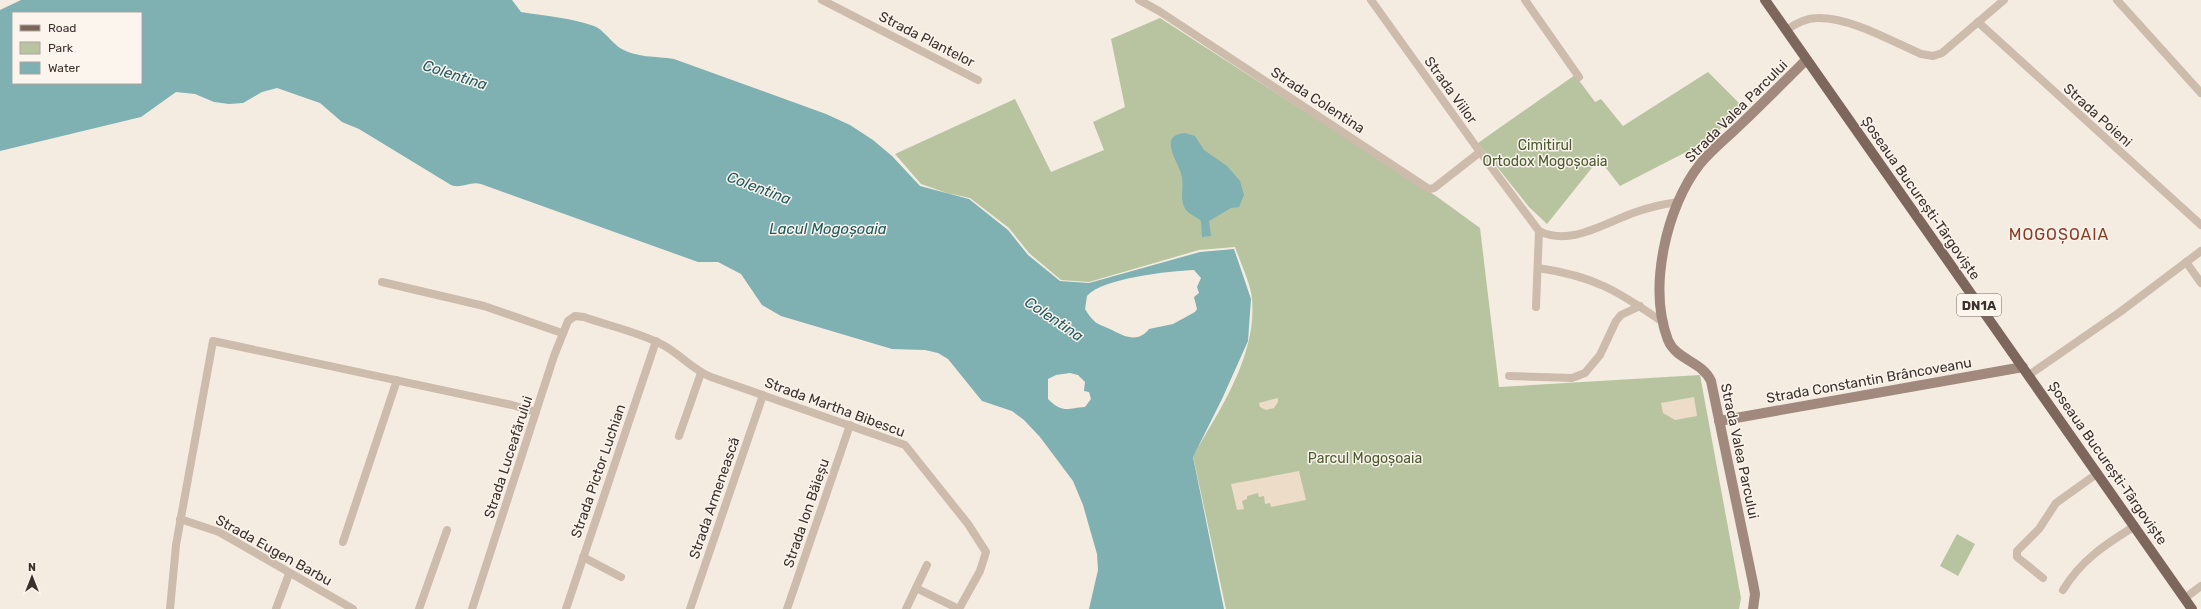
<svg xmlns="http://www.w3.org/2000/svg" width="2201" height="609" font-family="Rubik,sans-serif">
  <rect width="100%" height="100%" fill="#f4ebe1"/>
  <g fill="#b8c4a0">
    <path d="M1160,18L1436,196L1480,228L1499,387L1700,375L1741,598L1739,609H1226L1193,456C1220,409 1257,356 1252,299C1251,284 1240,262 1235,247L1199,250L1089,282L1061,280L1029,253L1009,228L970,198L947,193L921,184L895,154L1015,99L1051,172L1104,150L1093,122L1125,107L1111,39Z"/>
    <path d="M1708,72L1744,108L1692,154L1690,150L1620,186L1599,159L1547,224L1529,207L1478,143L1575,75L1595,102L1601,99L1623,126Z"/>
    <path d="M1957,534L1975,544L1958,576L1940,566Z"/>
  </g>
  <g fill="#ecdcc8">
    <path d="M1694,397L1697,416L1675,420L1663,413L1661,403Z"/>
    <path d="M1278,398V402L1274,408L1266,410L1260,407L1259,403Z"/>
    <path d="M1299,471L1306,500L1271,507L1270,503L1265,504L1264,496L1259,497L1258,493L1247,496V499L1242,501L1244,509L1237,510L1231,484Z"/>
  </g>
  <g fill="#7fb0b2" fill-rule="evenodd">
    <path d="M21,0H512L521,12C546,16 571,18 594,26C604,30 611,42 620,48C636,58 656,56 674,59L826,114L850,125L873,140L892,156L920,186L969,199L1008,230L1028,255L1060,281L1089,283L1200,252L1234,249L1251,299L1248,341L1222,399L1193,457L1224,609H1089L1098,570L1097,554L1083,505L1073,481L1040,437L1024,420L1012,411L982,401L948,359L938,353L925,350L892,349L781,316L762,305L741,274L718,262H698L481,184C470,181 461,189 451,185L359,129L342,122L320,103L277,88L262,92L243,103L229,104L214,102L195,94L176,92L141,117L0,151V10ZM13,13H141V83H13ZM1194,270L1201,278L1197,287L1199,293L1194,297L1197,309L1195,312L1173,324L1149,329C1138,343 1125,337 1112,330C1097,323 1095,325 1085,309L1087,296C1102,278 1170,271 1194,270ZM1070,373L1078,375L1085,382L1084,391L1089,392L1091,399L1085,407C1068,408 1063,414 1048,399V379L1056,375Z"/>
    <path d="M1185,133L1195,136L1204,150L1227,166L1240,181L1244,195L1239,207L1231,208L1209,221L1211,236L1202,237L1201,221C1197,217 1190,215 1186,210C1179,200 1184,188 1182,177C1180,163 1156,135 1185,133Z"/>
  </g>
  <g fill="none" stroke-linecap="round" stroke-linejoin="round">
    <g stroke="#cdbbac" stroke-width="8">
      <path d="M822,0L978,80"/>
      <path d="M1139,0L1159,11L1429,189L1434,188L1480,152"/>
      <path d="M1371,0L1480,152L1539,231C1571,247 1606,222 1636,212C1650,207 1664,204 1678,202"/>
      <path d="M1525,0L1579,77"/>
      <path d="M2117,0L2201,93"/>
      <path d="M1978,22L2201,225"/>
      <path d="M1786,30C1795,24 1806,18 1817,18C1850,17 1891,41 1921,54L1933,56L1942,53L2004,0"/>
      <path d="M2186,262L2201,283"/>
      <path d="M1538,268C1594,276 1618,291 1664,323"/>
      <path d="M382,282L484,306L562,333"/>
      <path d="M1536,307L1539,231"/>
      <path d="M2029,375L2120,312L2201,251"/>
      <path d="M1509,376L1572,378L1585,373L1600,355L1616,321L1621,315L1640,306"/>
      <path d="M679,436L701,373"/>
      <path d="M180,519L219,532L353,609"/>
      <path d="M343,542L397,380"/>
      <path d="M583,557L621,577"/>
      <path d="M2043,578L2017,557V551L2039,529L2056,503L2098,473"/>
      <path d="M916,588L959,609"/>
      <path d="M2063,590C2081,560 2106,544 2135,526"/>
      <path d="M2185,598L2201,586"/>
      <path d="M170,609L176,545L213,341L512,405L536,412"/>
      <path d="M276,609L289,574"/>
      <path d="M419,609L447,530"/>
      <path d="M472,609L554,356L568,321L575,316L584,317C609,326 639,332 663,345C680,354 693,370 711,377L905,445L968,524L986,552L980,571L959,609"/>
      <path d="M566,609L656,341"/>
      <path d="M690,609L763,395"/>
      <path d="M787,609L850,425"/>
      <path d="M906,609L927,565"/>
    </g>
    <g stroke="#a18a7d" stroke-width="10">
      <path d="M1719,421L2023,367"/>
      <path d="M1753,609L1755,594L1753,583L1711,381C1702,361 1676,360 1668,340C1648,288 1666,207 1700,164C1712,149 1728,137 1741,124C1763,103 1785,81 1806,60"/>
    </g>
    <path stroke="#7d675c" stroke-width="10" d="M1765,0L2192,609"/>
  </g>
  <g text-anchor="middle" stroke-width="3" stroke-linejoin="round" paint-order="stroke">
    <rect fill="#fbf5ee" stroke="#756b66" stroke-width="1" x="1957" y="294" width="44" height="22" rx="3"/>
    <g font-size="13" font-weight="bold" fill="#3b302b">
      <text x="1979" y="310">DN1A</text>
    </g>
    <g font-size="14" fill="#3b302b" stroke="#fbf5ee">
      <text transform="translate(927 39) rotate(27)" y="5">Strada Plantelor</text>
      <text transform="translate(1451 90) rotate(54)" y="5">Strada Viilor</text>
      <text transform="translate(1318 100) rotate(33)" y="5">Strada Colentina</text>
      <text transform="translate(1736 111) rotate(-45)" y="5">Strada Valea Parcului</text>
      <text transform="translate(2098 115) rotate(42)" y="5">Strada Poieni</text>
      <text transform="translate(1921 198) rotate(55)" y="5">Șoseaua București-Târgoviște</text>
      <text transform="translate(1869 380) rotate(-10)" y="5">Strada Constantin Brâncoveanu</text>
      <text transform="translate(835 407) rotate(20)" y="5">Strada Martha Bibescu</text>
      <text transform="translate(1740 451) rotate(78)" y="5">Strada Valea Parcului</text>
      <text transform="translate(508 457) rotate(-72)" y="5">Strada Luceafărului</text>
      <text transform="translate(2108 463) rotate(55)" y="5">Șoseaua București-Târgoviște</text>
      <text transform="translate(598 471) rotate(-71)" y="5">Strada Pictor Luchian</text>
      <text transform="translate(714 498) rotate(-71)" y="5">Strada Armenească</text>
      <text transform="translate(806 513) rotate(-71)" y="5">Strada Ion Băieșu</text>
      <text transform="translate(274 550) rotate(29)" y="5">Strada Eugen Barbu</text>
    </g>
    <g font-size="14" fill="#4a5a2e" stroke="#fbf5ee">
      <text x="1545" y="150">Cimitirul<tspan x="1545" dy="16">Ortodox Mogoșoaia</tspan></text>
      <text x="1365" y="463">Parcul Mogoșoaia</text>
    </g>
    <g font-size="15" font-style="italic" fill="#1f5a5e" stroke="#fbf5ee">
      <text transform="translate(455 75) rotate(18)" y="5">Colentina</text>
      <text transform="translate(759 188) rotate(21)" y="5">Colentina</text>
      <text x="828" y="234">Lacul Mogoșoaia</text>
      <text transform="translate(1054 319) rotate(34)" y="5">Colentina</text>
    </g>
    <g font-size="16" letter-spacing="1" fill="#8c3b22" stroke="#fbf5ee">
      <text x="2059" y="240">MOGOȘOAIA</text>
    </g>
  </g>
  <rect x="12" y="12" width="130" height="72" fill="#fbf5ee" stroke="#aea6a0"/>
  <rect x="20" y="25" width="20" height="6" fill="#7d675c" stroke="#aea6a0"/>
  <text x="48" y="32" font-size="12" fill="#3b302b">Road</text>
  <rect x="20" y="42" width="20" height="12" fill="#b8c4a0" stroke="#aea6a0"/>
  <text x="48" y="52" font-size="12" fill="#3b302b">Park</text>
  <rect x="20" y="62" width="20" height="12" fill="#7fb0b2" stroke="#aea6a0"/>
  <text x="48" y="72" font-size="12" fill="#3b302b">Water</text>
  <g transform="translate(32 577)" stroke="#fbf5ee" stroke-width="3" paint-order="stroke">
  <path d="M0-3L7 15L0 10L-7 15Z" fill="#3b302b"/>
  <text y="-6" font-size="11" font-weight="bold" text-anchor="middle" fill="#3b302b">N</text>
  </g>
</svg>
